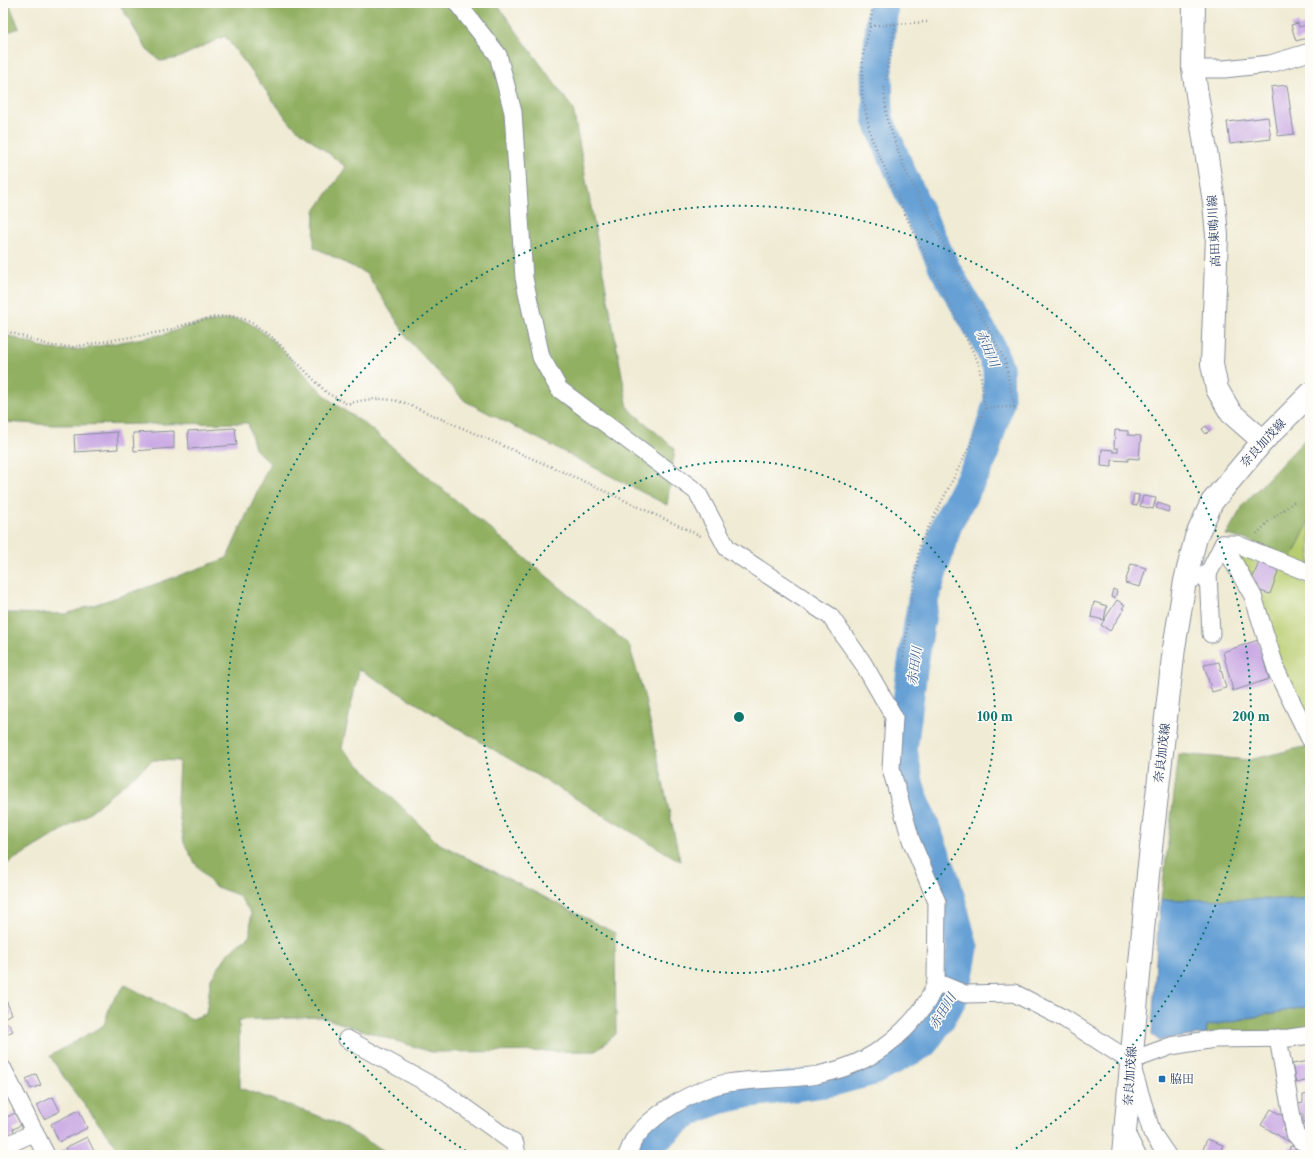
<svg xmlns="http://www.w3.org/2000/svg" width="1313" height="1158" font-family="'Libre Caslon Text','Noto Serif JP',serif">
  <rect width="100%" height="100%" fill="#fdfcf7"/>
  <filter id="ink" filterUnits="userSpaceOnUse"><feTurbulence type="fractalNoise" baseFrequency=".025" numOctaves="2"/><feDisplacementMap in="SourceGraphic" scale="8" xChannelSelector="R" yChannelSelector="G"/><feConvolveMatrix kernelMatrix="1 2 1 2 8 2 1 2 1" color-interpolation-filters="sRGB"/></filter>
  <filter id="wash" filterUnits="userSpaceOnUse"><feTurbulence type="fractalNoise" baseFrequency=".012" numOctaves="4" result="noise"/><feDisplacementMap in="SourceGraphic" scale="16" xChannelSelector="R" yChannelSelector="G"/><feGaussianBlur stdDeviation="0.9" result="paint"/><feColorMatrix in="noise" values="0 0 0 0 0 0 0 0 0 0 0 0 0 0 0 0 0 1.4 0 .05"/><feComposite in="paint" operator="in"/></filter>
  <g filter="url(#wash)">
    <rect width="100%" height="100%" fill="#f0ebd4"/>
    <g fill="#b8cd70" stroke="#6a7e67">
      <path d="M1310,520V567L1291,559Z"/>
      <path d="M1242,552L1310,578V734L1238,558Z"/>
    </g>
    <g fill="#92b062" stroke="#567060">
      <path d="M3,3H9L19,28L3,34Z"/>
      <path d="M119,3H496L573,109L628,408L675,449L667,505L465,401L410,342L367,274L314,247L315,211L346,167L290,123L225,36L178,58L161,61L147,50Z"/>
      <path d="M229,319C233,319 238,319 242,320C268,328 303,375 324,394C335,406 353,415 366,425L629,645L644,695L680,861L359,669L342,748L438,843L615,933L616,1034L596,1051L431,1052L321,1017L239,1020L240,1088L332,1121L388,1153L386,1155H123L69,1085L50,1056L104,1025L111,1003L125,985L192,1019L206,1014L211,979L229,952L250,935L251,913L238,895L214,886L195,863L184,843L177,802L179,761L153,760L84,817L3,866V613L66,614L145,588L227,558L270,463L255,449L248,423L54,425L3,422V334L48,349L66,350L83,349L165,334L188,326Z"/>
      <path d="M1310,434V520L1291,559L1248,540L1226,535L1244,504Z"/>
      <path d="M1308,746L1310,750V899L1161,900L1179,754L1249,760Z"/>
      <path d="M1310,1006V1030L1206,1034L1207,1026Z"/>
    </g>
    <path fill="#66a0d5" stroke="#40689a" d="M1310,899V1006L1207,1026L1206,1034L1159,1040L1152,1035L1158,925L1161,900Z"/>
    <g fill="none" stroke-linecap="round" stroke-linejoin="round">
      <path stroke="#66a0d5" stroke-width="31" d="M644,1155L654,1140L679,1118L694,1109L718,1099L745,1093L832,1081L873,1070L923,1043L939,1020L955,992L963,948L945,881L909,787L902,750L912,670L923,600L947,524L982,458L999,401L998,367L988,343L945,269L899,169L878,119L877,67L883,3"/>
    </g>
    <g id="blocks">
      <g fill="#c7a6e3">
        <path d="M1298,23L1299,27L1310,24V37L1296,41L1291,25Z"/>
        <path d="M1287,85L1294,134L1278,136L1271,87Z"/>
        <path d="M1268,117L1271,139L1230,144L1227,122Z"/>
        <path d="M1206,426L1210,430L1206,434L1202,429Z"/>
        <path d="M235,428L237,445L189,449L188,431Z"/>
        <path d="M1115,430L1128,431V435L1141,436L1139,459L1128,458V461L1112,460V467L1101,466L1102,449L1113,450V452H1118V448H1114Z"/>
        <path d="M174,431V448L134,451L133,433Z"/>
        <path d="M117,432L118,449L75,452L74,435Z"/>
        <path d="M1134,494L1139,495L1137,506L1132,505Z"/>
        <path d="M1143,496L1156,498L1153,509L1140,506Z"/>
        <path d="M1158,503L1170,507L1168,512L1156,508Z"/>
        <path d="M1260,560L1280,567L1270,594L1257,590L1258,585L1251,582Z"/>
        <path d="M1131,564L1146,568L1140,587L1125,583Z"/>
        <path d="M1113,589L1117,591L1115,598L1111,597Z"/>
        <path d="M1117,600L1125,605L1122,608L1124,609L1110,631L1101,625Z"/>
        <path d="M1094,602L1107,606L1104,620L1091,617Z"/>
        <path d="M1258,640L1269,679L1233,691L1223,652Z"/>
        <path d="M1219,662L1226,688L1212,692L1204,665Z"/>
        <path d="M3,994L12,1014L3,1018Z"/>
        <path d="M8,1023L13,1031L3,1036V1026Z"/>
        <path d="M1310,1061V1080L1296,1083L1292,1064Z"/>
        <path d="M36,1074L41,1085L31,1089L26,1079Z"/>
        <path d="M1310,1094V1122H1303V1114H1298V1104L1303,1103V1095Z"/>
        <path d="M53,1097L60,1111L44,1119L37,1105Z"/>
        <path d="M1271,1109L1290,1120L1284,1130L1293,1135V1139L1291,1143L1261,1125Z"/>
        <path d="M79,1110L87,1128L59,1142L51,1124Z"/>
        <path d="M15,1113L21,1125L13,1129L15,1134L3,1145V1119Z"/>
        <path d="M1299,1124H1310V1141Z"/>
        <path d="M87,1137L96,1155H68L65,1148Z"/>
        <path d="M1207,1139L1223,1145L1219,1155H1201Z"/>
        <path d="M1290,1146L1296,1147L1295,1155H1289Z"/>
        <path d="M1297,1146L1310,1148V1155H1296Z"/>
        <path d="M63,1150L65,1155H53Z"/>
      </g>
    </g>
  </g>
  <g filter="url(#ink)">
    <use href="#blocks" fill-opacity="0" stroke="#868d99" stroke-width="1"/>
    <g fill="none" stroke-linecap="round" stroke-linejoin="round">
      <defs>
        <g id="street">
          <path d="M457,3L498,55L513,112L524,278L541,357L559,389L697,492L727,548L830,616L863,663L894,717L891,769L911,840L937,902L936,982C930,1001 918,1016 904,1030C878,1055 853,1068 817,1075C787,1080 757,1078 727,1083C696,1088 650,1115 633,1141C631,1146 629,1151 627,1155"/>
          <path d="M1193,69H1224L1270,64L1310,52"/>
          <path d="M1223,544L1253,596L1277,672L1310,739"/>
          <path d="M1208,574L1211,634"/>
          <path d="M1185,581L1208,574L1223,544H1236L1310,573"/>
          <path d="M936,982L965,994L1014,993L1065,1019L1130,1061L1152,1133L1167,1155"/>
          <path d="M1278,1038L1295,1134L1301,1141L1310,1144"/>
          <path d="M347,1039L440,1090L515,1144L517,1155"/>
          <path d="M1130,1061L1171,1046L1214,1039L1289,1038L1310,1035"/>
          <path d="M3,1069L46,1155"/>
          <path d="M1125,1131L1137,1155"/>
          <path d="M3,1147L35,1132"/>
        </g>
        <path id="secondary" d="M1194,3L1193,69L1214,202L1217,236L1212,364L1217,389L1231,413L1263,441"/>
        <path id="primary" d="M1123,1155L1148,874L1174,648L1185,581L1196,537L1212,502L1263,441L1310,394"/>
      </defs>
      <use href="#street" stroke="#868d99" stroke-width="19"/>
      <use href="#secondary" stroke="#868d99" stroke-width="24"/>
      <use href="#primary" stroke="#868d99" stroke-width="24"/>
      <g stroke="#868d99" stroke-width="2.5" stroke-dasharray="1 3" stroke-linecap="butt">
        <path d="M873,3L870,26L863,55L862,94L871,137L907,218L979,364L985,408L970,446L920,544L898,691"/>
        <path d="M927,22L895,24L884,89L887,120L905,170L1005,361L1014,407L985,408"/>
        <path d="M870,26L895,24"/>
        <path d="M3,330L52,346L73,347L166,331L187,324L215,317L229,316L242,318L253,323L275,340L327,393L347,404C369,398 384,397 405,403L570,475L701,536"/>
        <path d="M1257,534L1269,521L1294,502"/>
      </g>
      <use href="#street" stroke="#fff" stroke-width="17"/>
      <use href="#secondary" stroke="#fff" stroke-width="22"/>
      <use href="#primary" stroke="#fff" stroke-width="22"/>
    </g>
  </g>
  <g fill="none" stroke="#0f766e" stroke-width="2" stroke-dasharray="2 4">
    <circle cx="739" cy="717" r="256"/>
    <path d="M471 1154A512 512 0 1 1 1007 1154"/>
  </g>
  <rect fill="#1f6fb2" stroke="#fdfcf7" stroke-width="1.5" x="1158" y="1075" width="8" height="8" rx="2"/>
  <g text-anchor="middle" stroke-width="3" stroke-linejoin="round" paint-order="stroke">
    <g font-size="12" fill="#1b2f5e" stroke="#fdfcf7">
      <text transform="translate(1214 231) rotate(-93)" y="4">高田東鳴川線</text>
      <text transform="translate(1263 443) rotate(-47)" y="4">奈良加茂線</text>
      <text transform="translate(1162 753) rotate(-83)" y="4">奈良加茂線</text>
      <text transform="translate(1130 1076) rotate(-86)" y="4">奈良加茂線</text>
    </g>
    <g font-size="12" fill="#1b2f5e" stroke="#fdfcf7" text-anchor="start">
      <text x="1170" y="1083">脇田</text>
    </g>
    <g font-size="13" font-style="italic" fill="#395c8e" stroke="#fdfcf7">
      <text transform="translate(988 348) rotate(67)" y="5">赤田川</text>
      <text transform="translate(914 666) rotate(-82)" y="5">赤田川</text>
      <text transform="translate(942 1011) rotate(-59)" y="5">赤田川</text>
    </g>
  </g>
  <circle cx="739" cy="717" r="6" fill="#0f766e" stroke="#fdfcf7" stroke-width="2"/>
  <g font-size="12" text-anchor="middle" font-weight="bold" fill="#0f766e" stroke="#fdfcf7" stroke-width="3" stroke-linejoin="round" paint-order="stroke">
    <text x="995" y="721">100 m</text>
    <text x="1251" y="721">200 m</text>
  </g>
  <rect width="1313" height="1158" fill="none" stroke="#fdfcf7" stroke-width="16"/>
</svg>
